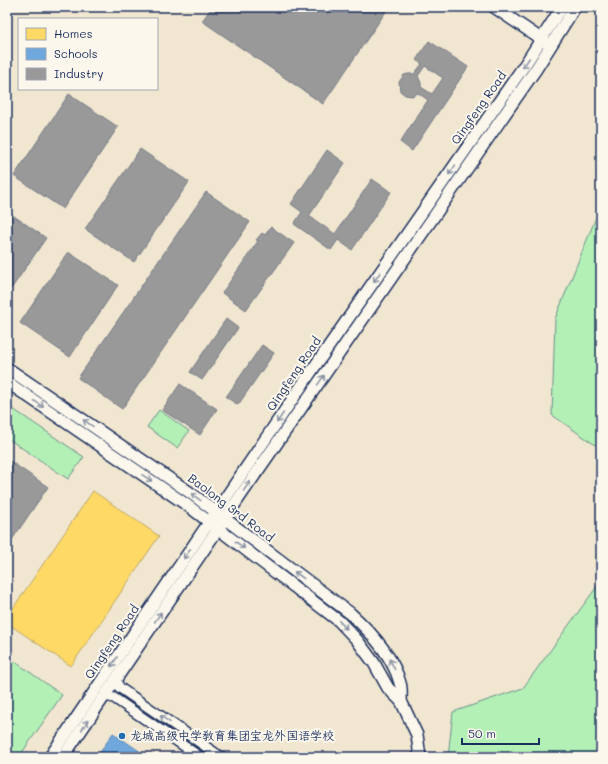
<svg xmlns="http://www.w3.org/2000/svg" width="608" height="764" font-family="Mali,'LXGW WenKai TC',sans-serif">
  <rect width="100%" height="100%" fill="#f1e6d0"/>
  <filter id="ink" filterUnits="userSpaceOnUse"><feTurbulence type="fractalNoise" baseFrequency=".025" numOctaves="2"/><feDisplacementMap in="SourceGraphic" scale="8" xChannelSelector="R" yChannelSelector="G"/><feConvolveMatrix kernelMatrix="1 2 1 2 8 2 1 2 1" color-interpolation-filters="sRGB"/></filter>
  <g filter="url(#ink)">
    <g fill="#b3f0b6" stroke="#67908a">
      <path d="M601,205V449L552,415L555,319Z"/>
      <path d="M7,405L84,457L68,479L7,438Z"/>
      <path d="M159,410L189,431L177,448L147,427Z"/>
      <path d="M601,581V757H448L453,712L523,688Z"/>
      <path d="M7,656L62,695L19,757H7Z"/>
    </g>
    <path fill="#ffd966" stroke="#bba664" d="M93,491L159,536L71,666L7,623V617Z"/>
    <path fill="#6fa8dc" stroke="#5684b6" d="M113,733L148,757H97Z"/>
    <g fill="#999" stroke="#737987" fill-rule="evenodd">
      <path d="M212,7H389L323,104L202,21Z"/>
      <path d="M429,41L468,67L412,151L400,142L428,100L418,93L412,96L405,95L400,91L399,82L404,75L408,74H414L422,64L416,60ZM425,66L443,78L432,94L421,87V83L418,76Z"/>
      <path d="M69,94L118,127L63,209L14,176Z"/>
      <path d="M140,149L189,182L134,262L85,229Z"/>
      <path d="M327,150L345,163L309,216L335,234L372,179L391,192L352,250L338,240L331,250L294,224L302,212L291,204Z"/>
      <path d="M206,192L250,222L122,409L78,378Z"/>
      <path d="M11,214L46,238L7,295V221Z"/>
      <path d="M271,227L294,243L246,310L222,293L258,241L256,240L262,233L265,235Z"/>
      <path d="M68,252L118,285L70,357L20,323Z"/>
      <path d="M226,319L238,328L202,380L190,372Z"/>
      <path d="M262,345L274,353L238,405L226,397Z"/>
      <path d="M180,384L217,409L200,435L162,410Z"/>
      <path d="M7,459L48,487L7,547Z"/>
    </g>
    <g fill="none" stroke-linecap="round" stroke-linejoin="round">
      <defs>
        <g id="minor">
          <path d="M115,680L120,688L221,757"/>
          <path d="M105,696L114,698L200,757"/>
        </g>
        <g id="tertiary">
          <path d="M494,7L547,43"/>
          <path d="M7,368L192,494L350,613C370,631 393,656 400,683C402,688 401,695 401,701"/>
          <path d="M7,382L187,505L339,621L357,640L374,663L388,688L401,701L417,735L420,757"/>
          <path d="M50,757L313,369L526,63L562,7"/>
          <path d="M63,757L243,492L536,69L575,7"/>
        </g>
      </defs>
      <use href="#minor" stroke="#1b2f5e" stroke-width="12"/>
      <use href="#tertiary" stroke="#1b2f5e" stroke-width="14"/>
      <use href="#minor" stroke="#fbf7ec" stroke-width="9"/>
      <use href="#tertiary" stroke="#fbf7ec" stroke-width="11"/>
    </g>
    <defs><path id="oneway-shaft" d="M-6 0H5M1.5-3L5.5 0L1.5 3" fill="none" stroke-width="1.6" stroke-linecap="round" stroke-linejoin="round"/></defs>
    <g stroke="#8b93a5">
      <use href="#oneway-shaft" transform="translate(526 63) rotate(124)"/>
      <use href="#oneway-shaft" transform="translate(452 170) rotate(125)"/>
      <use href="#oneway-shaft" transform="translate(377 277) rotate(125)"/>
      <use href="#oneway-shaft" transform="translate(321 380) rotate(-55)"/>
      <use href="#oneway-shaft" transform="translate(39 404) rotate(34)"/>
      <use href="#oneway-shaft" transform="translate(280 418) rotate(124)"/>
      <use href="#oneway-shaft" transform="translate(88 423) rotate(-146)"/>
      <use href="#oneway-shaft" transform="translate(147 478) rotate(34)"/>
      <use href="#oneway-shaft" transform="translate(247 486) rotate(-55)"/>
      <use href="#oneway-shaft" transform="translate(196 497) rotate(-144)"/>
      <use href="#oneway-shaft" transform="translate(240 545) rotate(37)"/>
      <use href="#oneway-shaft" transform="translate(187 554) rotate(124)"/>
      <use href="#oneway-shaft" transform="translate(299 575) rotate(-143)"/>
      <use href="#oneway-shaft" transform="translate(158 617) rotate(-56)"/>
      <use href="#oneway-shaft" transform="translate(343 625) rotate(46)"/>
      <use href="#oneway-shaft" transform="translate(114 662) rotate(124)"/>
      <use href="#oneway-shaft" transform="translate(392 664) rotate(-117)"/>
      <use href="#oneway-shaft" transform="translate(165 719) rotate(-145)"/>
      <use href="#oneway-shaft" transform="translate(85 725) rotate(-56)"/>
    </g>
  </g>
  <circle fill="#1f6fb2" stroke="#fbf7ec" stroke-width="1.5" cx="122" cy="736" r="4"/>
  <g text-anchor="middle" stroke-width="4" stroke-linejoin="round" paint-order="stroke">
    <g font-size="12" fill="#1b2f5e" stroke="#fbf7ec">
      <text transform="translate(479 108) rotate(-55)" y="4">Qingfeng Road</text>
      <text transform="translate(294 374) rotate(-56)" y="4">Qingfeng Road</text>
      <text transform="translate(231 508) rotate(37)" y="4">Baolong 3rd Road</text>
      <text transform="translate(112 642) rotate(-56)" y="4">Qingfeng Road</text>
    </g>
    <g font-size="12" fill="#1b2f5e" stroke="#fbf7ec" text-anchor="start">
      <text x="130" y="740">龙城高级中学教育集团宝龙外国语学校</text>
    </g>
  </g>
  <rect width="608" height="764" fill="none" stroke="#fbf7ec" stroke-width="24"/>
  <rect x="12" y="12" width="584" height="740" fill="none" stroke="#1b2f5e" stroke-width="1.5" filter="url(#ink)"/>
  <rect x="18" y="18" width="140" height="72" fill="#fbf7ec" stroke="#a1a7b3"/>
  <rect x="26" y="28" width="20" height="12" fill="#ffd966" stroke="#a1a7b3"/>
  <text x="54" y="38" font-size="12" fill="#1b2f5e">Homes</text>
  <rect x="26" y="48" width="20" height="12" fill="#6fa8dc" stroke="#a1a7b3"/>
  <text x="54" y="58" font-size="12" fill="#1b2f5e">Schools</text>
  <rect x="26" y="68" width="20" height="12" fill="#999999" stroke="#a1a7b3"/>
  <text x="54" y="78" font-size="12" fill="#1b2f5e">Industry</text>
  <path d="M462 738v6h77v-6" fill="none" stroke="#1b2f5e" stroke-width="2"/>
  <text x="468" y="738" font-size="12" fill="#1b2f5e" stroke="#fbf7ec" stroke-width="3" paint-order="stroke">50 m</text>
</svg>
